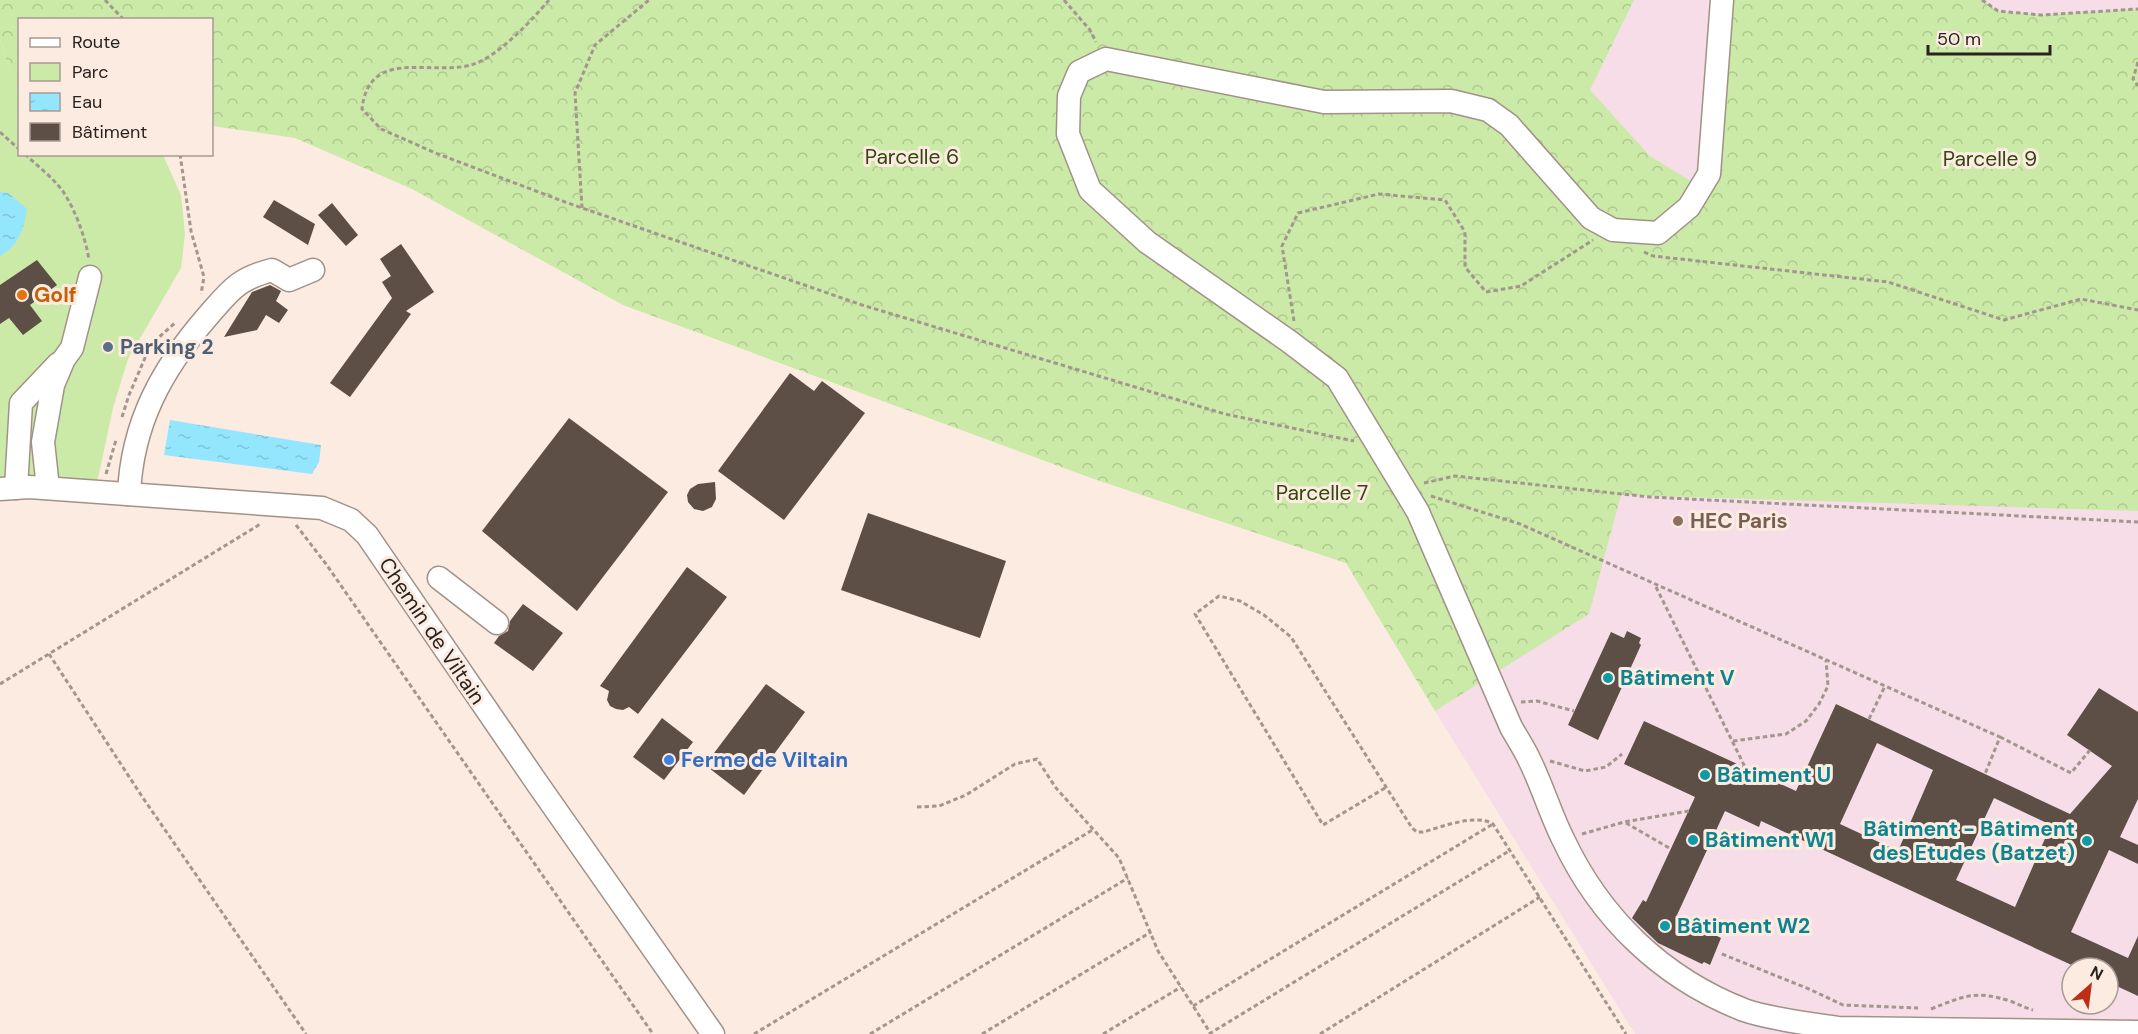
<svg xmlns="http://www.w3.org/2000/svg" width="2138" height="1034" font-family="'DM Sans',sans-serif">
  <defs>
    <pattern id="forest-crowns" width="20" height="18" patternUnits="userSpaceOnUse" patternTransform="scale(1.5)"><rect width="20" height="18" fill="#cceaa7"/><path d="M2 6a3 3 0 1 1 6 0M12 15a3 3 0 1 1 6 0" fill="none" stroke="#afc88f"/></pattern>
    <pattern id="water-ripples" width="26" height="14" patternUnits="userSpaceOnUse" patternTransform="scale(1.5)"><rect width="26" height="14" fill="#94e5fe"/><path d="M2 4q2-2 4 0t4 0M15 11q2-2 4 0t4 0" fill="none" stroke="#80c4d9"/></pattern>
  </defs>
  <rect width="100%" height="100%" fill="#fcebe0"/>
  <path fill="#f6dde7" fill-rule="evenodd" d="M992,0H2138V1034H1635L1435,711L1346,563L1091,478ZM2072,968H2108V1004H2072Z"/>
  <path fill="#cceaa7" d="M0,39L14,85L19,87L20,154L163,155L181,195L185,234L181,268L128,359L113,408L97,483L0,489Z"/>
  <path fill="url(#forest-crowns)" d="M0,0H1634L1590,90L1650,156L1699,186L1721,0H1982L1998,11L2041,15L2138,9V511L1621,495L1589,614L1435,711L1346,563L1091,478L623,305L412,189L295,138L212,126V20H20L19,87L14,86L0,39Z"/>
  <g fill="url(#water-ripples)">
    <path d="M0,192L8,193L27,209C24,229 18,246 0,256Z"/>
    <path d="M170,420L321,445L319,462L312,474L164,455Z"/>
  </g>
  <g fill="#5d4f46" fill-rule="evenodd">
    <path d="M274,200L315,224L308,245L263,217Z"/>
    <path d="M332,203L358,235L346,246L318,215Z"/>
    <path d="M401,244L434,292L406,311L411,314L350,397L330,383L392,298L382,282L391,276L380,259Z"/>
    <path d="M37,260L57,285L30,305L42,321L23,335L9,318L0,324V285Z"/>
    <path d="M270,285L281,291L276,301L288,310L279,323L266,315L257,330L224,337L252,292Z"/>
    <path d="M790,373L814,391L822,381L865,413L784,520L718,471Z"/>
    <path d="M569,418L668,492L577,611L482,531Z"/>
    <path d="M715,482L716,499L712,507L703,511L694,509L688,502L687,495L690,489L698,484Z"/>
    <path d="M868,513L1006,561L980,638L841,590Z"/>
    <path d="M687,567L727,597L638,714L629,707L623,710L616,709L610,706L607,700L609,691L600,686Z"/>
    <path d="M523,604L563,633L533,671L494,643L499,636L508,631L510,621Z"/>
    <path d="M1627,631L1641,638L1639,643L1641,645L1598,740L1568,725L1611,632L1624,638Z"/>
    <path d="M766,684L805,712L744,795L705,765Z"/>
    <path d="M2099,688L2138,712V799L2120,837L2138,845V864L2109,850L2071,932L2128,958L2138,936V996L2108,982V968H2078L1761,821L1759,827L1725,811L1677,915L1716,934L1715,935L1721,938L1710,965L1704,962L1702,964L1658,943L1632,918L1643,900L1646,902L1695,797L1624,764L1644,721L1796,791L1836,704L2070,814L2112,766L2067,735ZM1877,743L1933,770L1898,851L1840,824ZM1994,798L2051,825L2015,907L1956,880Z"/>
    <path d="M662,718L693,742L664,780L633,757Z"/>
  </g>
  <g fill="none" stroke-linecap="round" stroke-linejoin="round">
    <defs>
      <g id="minor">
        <path d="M1722,0L1709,174L1689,207L1658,233L1613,230L1591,218L1509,125L1488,110L1451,101L1324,102L1106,59L1079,72L1069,96L1068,134L1090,190L1147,242L1290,342L1337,378L1418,512L1511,727C1517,738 1524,748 1529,759C1542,785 1550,813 1563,839C1600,918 1662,978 1744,1010C1769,1019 1811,1024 1838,1028L2138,1032"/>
        <path d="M16,488L21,403L58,364"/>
        <path d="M48,488L43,442L53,385L64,359L72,348L90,277"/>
        <path d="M0,489L29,487L322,508L351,520L367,535L537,783L713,1034"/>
        <path d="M129,494C132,423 162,369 207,317C230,291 237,279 272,270L289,280L313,270"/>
        <path d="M439,578L497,623"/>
      </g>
    </defs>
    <use href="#minor" stroke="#a19288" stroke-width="25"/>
    <g stroke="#a2968e" stroke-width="3" stroke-dasharray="4.5 3" stroke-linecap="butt">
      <path d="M105,0L124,20"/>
      <path d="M549,0C532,20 497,58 471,65C430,76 369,47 362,109L381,129L438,154L565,202L862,305L1225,414L1354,441"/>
      <path d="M1064,0L1090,30L1096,42"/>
      <path d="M1982,0L1998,11L2041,15L2138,9"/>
      <path d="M2138,62L2133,79L2138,86"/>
      <path d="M0,132L20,150"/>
      <path d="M25,154C35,164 47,173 56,183C72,199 86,238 89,260"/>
      <path d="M180,154L191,231L204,277L201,294"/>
      <path d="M582,208L575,93L595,45L649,0"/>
      <path d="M1644,252L1653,256L1888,282L2004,320L2081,299L2138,310"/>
      <path d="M1294,321L1282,246L1298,213L1379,194L1445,200L1465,232V267L1486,292L1521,286L1593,240"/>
      <path d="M122,417L129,395L151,344L175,323"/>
      <path d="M106,474L116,440"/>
      <path d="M1424,483L1455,476L1650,497L2138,522"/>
      <path d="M1431,496L1520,524L2000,737L1985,774"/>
      <path d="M296,525L326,564L653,1034"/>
      <path d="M1656,587L1745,767"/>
      <path d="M49,654L143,798L306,1034"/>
      <path d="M0,684L262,523"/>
      <path d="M1521,702L1537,701L1574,711"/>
      <path d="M1869,719L1885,686"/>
      <path d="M2000,737L2071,773L2090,750"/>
      <path d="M1733,741L1786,734L1806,721L1819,704L1828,686L1826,660"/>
      <path d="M1550,761L1585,771L1606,767L1622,754"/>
      <path d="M1385,788L1323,825L1195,614L1219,596L1240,601L1264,615L1291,637L1412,828L1417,832H1423C1442,827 1476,813 1493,824L1626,1034"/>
      <path d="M917,807L939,806L966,795L1015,764L1037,759L1056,788L1119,858L1158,951L1211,1034"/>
      <path d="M1626,823L1671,849"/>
      <path d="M1582,834L1624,822L1689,811"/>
      <path d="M1722,954L1809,989L1843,1005L1918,1008"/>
      <path d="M1193,1006L1493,824"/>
      <path d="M1931,1009C1964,996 1975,990 2010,1001C2018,1004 2025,1008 2033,1010"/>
      <path d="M754,1034L1094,829"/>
      <path d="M870,1034L1128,878"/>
      <path d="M982,1034L1151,932"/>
      <path d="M1103,1034L1181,987"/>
      <path d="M1209,1034L1509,851"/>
      <path d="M1320,1034L1540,897"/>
    </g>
    <use href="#minor" stroke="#fff" stroke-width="22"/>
  </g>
  <circle fill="#e8710a" stroke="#fcebe0" stroke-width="2" cx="22" cy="295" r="6"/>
  <circle fill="#5c6f8a" stroke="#fcebe0" stroke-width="2" cx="108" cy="347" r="6"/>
  <circle fill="#8d6e63" stroke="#fcebe0" stroke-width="2" cx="1678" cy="521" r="6"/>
  <g fill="#0f9aa8" stroke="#fcebe0" stroke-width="2">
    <circle cx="1608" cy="678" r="6"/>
    <circle cx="1705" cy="775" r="6"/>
    <circle cx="1693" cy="840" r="6"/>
    <circle cx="2087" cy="841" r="6"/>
    <circle cx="1665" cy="926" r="6"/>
  </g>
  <circle fill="#3f7fe0" stroke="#fcebe0" stroke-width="2" cx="669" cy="760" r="6"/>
  <g text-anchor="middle" stroke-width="6" stroke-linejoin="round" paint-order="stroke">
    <g font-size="21" fill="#33460f" stroke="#fcebe0">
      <text x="912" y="164">Parcelle 6</text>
      <text x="1990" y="166">Parcelle 9</text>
      <text x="1322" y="500">Parcelle 7</text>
    </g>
    <g font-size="21" font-weight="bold" fill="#c56008" stroke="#fcebe0" text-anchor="start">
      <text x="34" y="302">Golf</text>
    </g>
    <g font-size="21" font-weight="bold" fill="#4e5e75" stroke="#fcebe0" text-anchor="start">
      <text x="120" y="354">Parking 2</text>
    </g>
    <g font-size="21" font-weight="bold" fill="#785e54" stroke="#fcebe0" text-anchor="start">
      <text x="1690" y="528">HEC Paris</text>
    </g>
    <g font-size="21" fill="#29231f" stroke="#fcebe0">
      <text transform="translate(432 631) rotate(56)" y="7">Chemin de Viltain</text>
    </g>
    <g font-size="21" font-weight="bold" fill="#0d838f" stroke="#fcebe0" text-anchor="start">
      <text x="1620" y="685">Bâtiment V</text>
      <text x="1717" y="782">Bâtiment U</text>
      <text x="2075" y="836" text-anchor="end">Bâtiment - Bâtiment<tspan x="2075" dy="24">des Etudes (Batzet)</tspan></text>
      <text x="1705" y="847">Bâtiment W1</text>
      <text x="1677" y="933">Bâtiment W2</text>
    </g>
    <g font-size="21" font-weight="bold" fill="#366cbe" stroke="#fcebe0" text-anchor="start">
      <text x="681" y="767">Ferme de Viltain</text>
    </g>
  </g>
  <rect x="18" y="18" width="195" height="138" fill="#fcebe0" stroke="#a89b93" stroke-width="1.5"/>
  <rect x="30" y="38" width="30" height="9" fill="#ffffff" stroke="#a89b93" stroke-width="1.5"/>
  <text x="72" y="48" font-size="18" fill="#29231f">Route</text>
  <rect x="30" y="63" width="30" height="18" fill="#cceaa7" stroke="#a89b93" stroke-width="1.5"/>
  <text x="72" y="78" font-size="18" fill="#29231f">Parc</text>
  <rect x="30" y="93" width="30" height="18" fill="url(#water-ripples)" stroke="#a89b93" stroke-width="1.5"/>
  <text x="72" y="108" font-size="18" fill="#29231f">Eau</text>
  <rect x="30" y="123" width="30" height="18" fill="#5d4f46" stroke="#a89b93" stroke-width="1.5"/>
  <text x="72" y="138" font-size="18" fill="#29231f">Bâtiment</text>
  <g transform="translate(2090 986) rotate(28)"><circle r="28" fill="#fcebe0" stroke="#a89b93" stroke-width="1.5"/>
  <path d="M0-4.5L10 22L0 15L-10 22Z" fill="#bb2f17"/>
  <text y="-9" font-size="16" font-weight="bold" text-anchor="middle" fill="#29231f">N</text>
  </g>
  <path d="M1928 45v9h122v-9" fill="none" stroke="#29231f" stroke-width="3"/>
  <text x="1937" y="45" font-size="18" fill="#29231f" stroke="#fcebe0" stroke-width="4.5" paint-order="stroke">50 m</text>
</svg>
